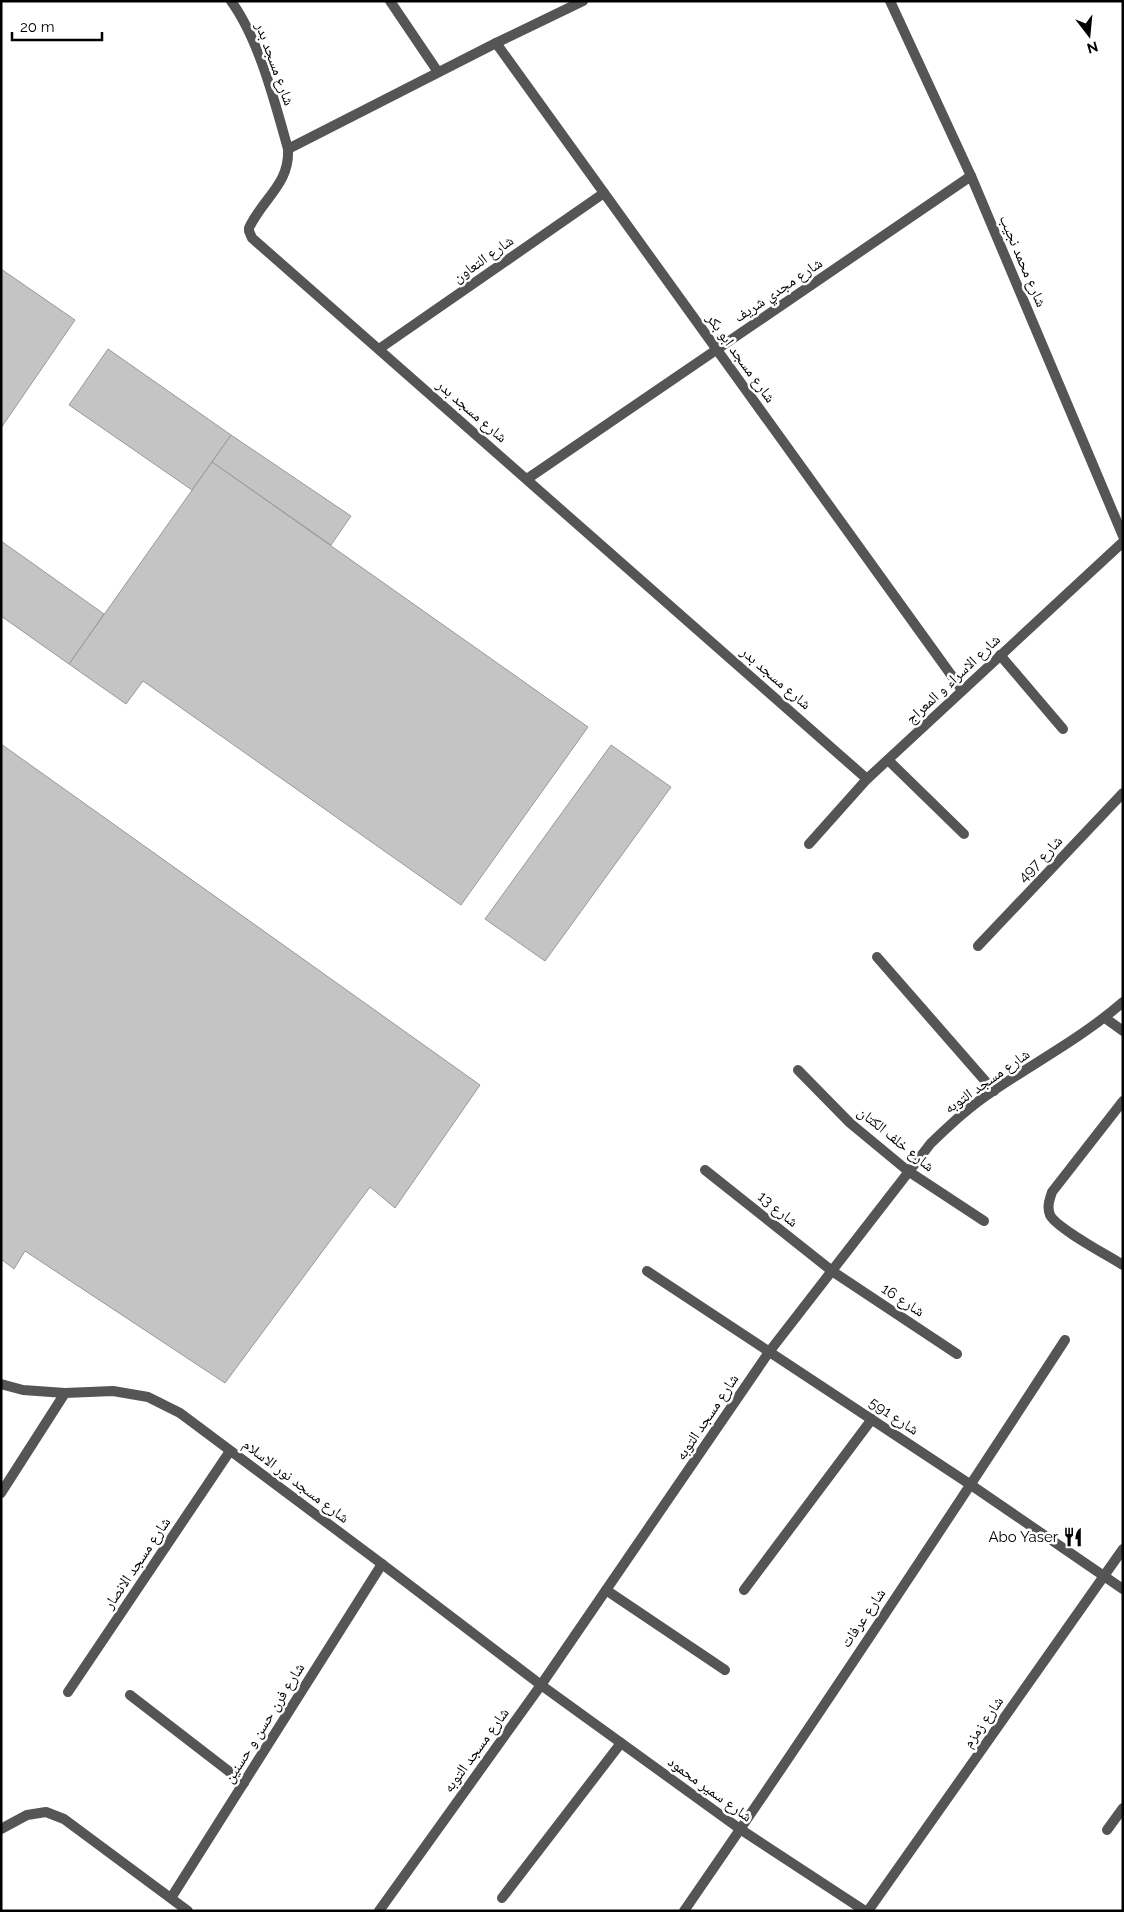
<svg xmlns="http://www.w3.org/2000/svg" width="1124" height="1912" font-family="Raleway,'Noto Naskh Arabic',sans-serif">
  <rect width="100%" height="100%" fill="#fff"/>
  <g fill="#c4c4c4" stroke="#999">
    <path d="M1,269L75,320L1,428Z"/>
    <path d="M108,349L231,435L192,490L69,405Z"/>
    <path d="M231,435L351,516L331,545L212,462Z"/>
    <path d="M212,462L588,727L461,905L143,681L126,704L69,664Z"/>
    <path d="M1,541L104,614L69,664L1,616Z"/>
    <path d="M1,744L480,1085L395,1208L370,1187L225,1383L25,1251L14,1269L1,1259Z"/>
    <path d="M611,745L671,787L545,961L485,919Z"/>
  </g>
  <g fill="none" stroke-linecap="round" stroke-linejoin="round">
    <g stroke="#555" stroke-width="10">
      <path d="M231,1C259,39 275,103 288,149C290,184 263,198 249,228V231L252,238L867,779"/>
      <path d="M390,1L438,72"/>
      <path d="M890,1L971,176L1123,536"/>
      <path d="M496,43L962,690"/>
      <path d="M288,149L496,43L583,1"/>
      <path d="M379,349L604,193"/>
      <path d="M527,479L971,176"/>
      <path d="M1000,655L1063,729"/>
      <path d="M888,760L964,834"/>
      <path d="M809,844L867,779L1123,542"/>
      <path d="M978,946L1123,793"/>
      <path d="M877,957L994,1091"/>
      <path d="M1105,1018L1123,1031"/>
      <path d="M798,1070L850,1123L908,1171L984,1221"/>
      <path d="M1123,1101L1052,1192C1049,1201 1047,1207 1050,1215C1056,1228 1109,1256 1123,1265"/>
      <path d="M705,1170L832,1271L957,1354"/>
      <path d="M647,1271L971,1485L1123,1589"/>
      <path d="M1,1384L23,1390L65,1393L113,1391L148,1397L180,1413L382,1564L541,1685L740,1829L865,1911"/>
      <path d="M1,1493L65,1393"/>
      <path d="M606,1590L725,1670"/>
      <path d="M744,1590L872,1419"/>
      <path d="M68,1692L230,1451"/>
      <path d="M130,1695L244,1783"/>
      <path d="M1,1829L27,1815L46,1812L64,1819L188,1911"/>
      <path d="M1107,1830L1123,1808"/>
      <path d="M171,1898L382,1564"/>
      <path d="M502,1898L621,1743"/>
      <path d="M379,1911L541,1685L769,1352L931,1143C951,1124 970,1106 993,1091C1037,1061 1083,1037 1123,1002"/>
      <path d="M684,1911C814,1723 940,1532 1065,1340"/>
      <path d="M868,1911L1123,1549"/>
    </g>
  </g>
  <defs>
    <symbol id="restaurant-bare" viewBox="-9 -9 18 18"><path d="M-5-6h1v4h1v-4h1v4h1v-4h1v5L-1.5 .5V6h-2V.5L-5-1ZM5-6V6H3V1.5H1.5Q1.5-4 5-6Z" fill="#000" stroke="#fff" stroke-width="2.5" paint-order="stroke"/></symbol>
  </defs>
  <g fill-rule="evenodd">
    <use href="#restaurant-bare" x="1059" y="1523" width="28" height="28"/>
  </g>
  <g text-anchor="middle" stroke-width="5" stroke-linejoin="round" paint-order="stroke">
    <g font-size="15" fill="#000" stroke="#fff">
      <text transform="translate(275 64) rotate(70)" y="5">شارع مسجد بدر</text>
      <text transform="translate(483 259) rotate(-35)" y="5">شارع التعاون</text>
      <text transform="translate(1023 261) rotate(67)" y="5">شارع محمد نجيب</text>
      <text transform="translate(778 290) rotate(-34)" y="5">شارع مجدي شريف</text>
      <text transform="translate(741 358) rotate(54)" y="5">شارع مسجد ابو بكر</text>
      <text transform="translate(472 411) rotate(41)" y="5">شارع مسجد بدر</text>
      <text transform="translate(776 678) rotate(41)" y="5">شارع مسجد بدر</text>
      <text transform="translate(953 679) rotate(-43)" y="5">شارع الاسراء و المعراج</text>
      <text transform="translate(1040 859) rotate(-47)" y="5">شارع 497</text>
      <text transform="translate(987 1081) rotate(-35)" y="5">شارع مسجد التوبه</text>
      <text transform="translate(896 1139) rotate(39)" y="5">شارع خلف الكتان</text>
      <text transform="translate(778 1209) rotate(39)" y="5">شارع 13</text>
      <text transform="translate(903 1300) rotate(33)" y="5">شارع 16</text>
      <text transform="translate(894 1416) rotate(33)" y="5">شارع 591</text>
      <text transform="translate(707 1417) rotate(-56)" y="5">شارع مسجد التوبه</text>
      <text transform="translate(296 1481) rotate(37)" y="5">شارع مسجد نور الاسلام</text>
      <text transform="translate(137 1563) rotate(-56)" y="5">شارع مسجد الانصار</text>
      <text transform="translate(863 1618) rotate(-56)" y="5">شارع عرفات</text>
      <text transform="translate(983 1722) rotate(-55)" y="5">شارع زمزم</text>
      <text transform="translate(264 1723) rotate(-58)" y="5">شارع فرن حسن و حسنين</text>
      <text transform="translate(476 1750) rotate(-54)" y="5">شارع مسجد التوبه</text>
      <text transform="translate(710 1789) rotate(36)" y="5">شارع سمير محمود</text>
    </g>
    <g font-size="15" fill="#000" stroke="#fff" text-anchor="end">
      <text x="1058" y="1542">Abo Yaser</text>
    </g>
  </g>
  <rect width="1124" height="1912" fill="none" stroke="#000000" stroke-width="5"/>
  <g transform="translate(1089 35) rotate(164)" stroke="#ffffff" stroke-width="4" paint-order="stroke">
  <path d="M0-4L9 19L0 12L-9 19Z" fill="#000000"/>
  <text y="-8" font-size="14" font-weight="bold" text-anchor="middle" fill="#000000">N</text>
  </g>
  <path d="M12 32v8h90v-8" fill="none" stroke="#000000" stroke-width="2.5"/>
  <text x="20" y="32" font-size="15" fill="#000000" stroke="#ffffff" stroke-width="4" paint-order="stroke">20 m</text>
</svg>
